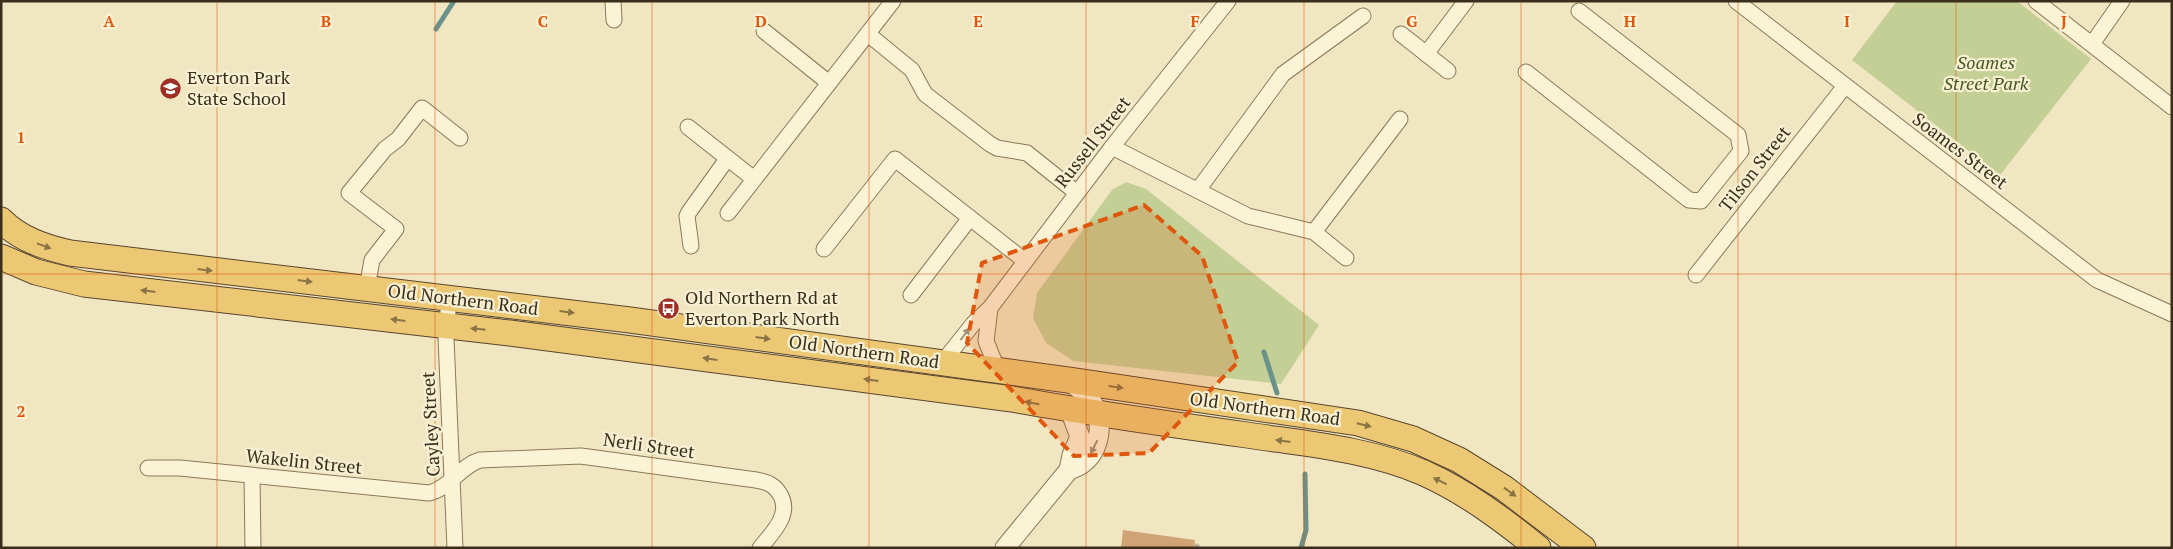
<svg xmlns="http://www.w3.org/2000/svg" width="2173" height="549" font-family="'PT Serif',serif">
  <defs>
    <filter id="shadow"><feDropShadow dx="4.5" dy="4.5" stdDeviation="0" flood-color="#0004"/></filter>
  </defs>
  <rect width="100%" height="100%" fill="#f0e7c2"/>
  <g fill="#c3cf95">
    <path d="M1897,1H2017L2091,59L2000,175L1852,60Z"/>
    <path d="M1126,182L1146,189L1319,325L1281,384L1073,361L1046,343L1033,318L1037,293L1112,190Z"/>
  </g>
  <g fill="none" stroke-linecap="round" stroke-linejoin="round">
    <g stroke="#6b918b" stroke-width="5">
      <path d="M436,29L454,1"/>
      <path d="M1264,352L1277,393"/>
      <path d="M1301,548L1306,530L1305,474"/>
    </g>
  </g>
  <path fill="#d0a476" filter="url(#shadow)" d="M1123,530L1195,540L1194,548H1121Z"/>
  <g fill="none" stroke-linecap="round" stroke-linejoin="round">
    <defs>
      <g id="minor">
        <path d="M613,1L614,20"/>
        <path d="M1736,1L2097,280L2172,314"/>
        <path d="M2036,1L2172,107"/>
        <path d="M764,31L829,83"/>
        <path d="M868,34L912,70L925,94L990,144L997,148L1027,153L1077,193"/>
        <path d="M1401,34L1448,71"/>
        <path d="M2092,44L2122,1"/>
        <path d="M1426,54L1466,1"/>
        <path d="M1526,72L1689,200L1701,201L1741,151L1738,135L1579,11"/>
        <path d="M688,127L754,179"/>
        <path d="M1112,147L1248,216L1314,232L1346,258"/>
        <path d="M1198,190L1283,74L1363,16"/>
        <path d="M728,213L893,1"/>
        <path d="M1314,232L1400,119"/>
        <path d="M691,246L687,216L689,212L727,159"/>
        <path d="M824,249L895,159L1025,261"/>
        <path d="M1696,275L1845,86"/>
        <path d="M367,288L372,260L396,229L349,193L385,149L398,139L422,108L460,138"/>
        <path d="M911,295L970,218"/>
        <path d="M449,298L446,338L455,548"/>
        <path d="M990,308L986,341L998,371"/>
        <path d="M942,363L973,324L990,308L1112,147L1228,1"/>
        <path d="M148,468H180L429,493C450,488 460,466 480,460L581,456L756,480C768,482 775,485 781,496C791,516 771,534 760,548"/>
        <path d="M252,476L253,548"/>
      </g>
      <g id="tertiary">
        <path d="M1069,470L1072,455L1080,437L1070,410"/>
        <path d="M1005,548L1069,470C1074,468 1080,466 1083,463C1101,449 1104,420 1092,402C1086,393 1076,387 1068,380"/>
      </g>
      <g id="trunk">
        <path d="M1,220C20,239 44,247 70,253L630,320L1068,380L1358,423L1413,439L1459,460L1504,488L1583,548"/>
        <path d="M1,257L36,272L84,284L510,333L1012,399C1090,413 1168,424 1247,435C1307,444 1368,449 1424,473C1466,492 1502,519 1538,548"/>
      </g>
    </defs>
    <use href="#minor" stroke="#8b7858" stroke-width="17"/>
    <use href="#tertiary" stroke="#8b7858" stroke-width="21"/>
    <use href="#trunk" stroke="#59452d" stroke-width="27"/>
    <use href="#minor" stroke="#faf3d6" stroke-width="15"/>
    <use href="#tertiary" stroke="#faf3d6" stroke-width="19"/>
    <use href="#trunk" stroke="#ecc874" stroke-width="25"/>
  </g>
  <defs><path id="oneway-solid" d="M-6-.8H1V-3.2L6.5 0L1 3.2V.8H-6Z" transform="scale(1.25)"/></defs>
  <g fill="#8a7344">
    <use href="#oneway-solid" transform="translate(44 246) rotate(20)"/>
    <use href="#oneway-solid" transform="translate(205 270) rotate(7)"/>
    <use href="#oneway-solid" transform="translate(305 281) rotate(7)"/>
    <use href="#oneway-solid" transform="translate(148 291) rotate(-173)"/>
    <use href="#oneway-solid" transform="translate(567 312) rotate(7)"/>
    <use href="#oneway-solid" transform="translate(398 320) rotate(-173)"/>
    <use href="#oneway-solid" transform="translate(478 329) rotate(-174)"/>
    <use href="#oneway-solid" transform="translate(763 338) rotate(8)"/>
    <use href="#oneway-solid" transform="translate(710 359) rotate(-172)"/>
    <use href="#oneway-solid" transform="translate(871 380) rotate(-172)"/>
    <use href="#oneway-solid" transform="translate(1116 387) rotate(8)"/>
    <use href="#oneway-solid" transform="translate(1032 403) rotate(-170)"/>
    <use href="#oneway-solid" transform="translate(1364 425) rotate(13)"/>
    <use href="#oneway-solid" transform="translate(1283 441) rotate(-172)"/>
    <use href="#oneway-solid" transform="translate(1440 481) rotate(-154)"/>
    <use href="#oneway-solid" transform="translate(1510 492) rotate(36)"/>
  </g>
  <g fill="#9a907a">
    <use href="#oneway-solid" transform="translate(965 334) rotate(-53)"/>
    <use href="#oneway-solid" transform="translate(1094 447) rotate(117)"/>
  </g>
  <path fill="#df570d" fill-opacity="0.2" stroke="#df570d" stroke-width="4" stroke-dasharray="10 6" stroke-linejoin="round" d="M1144,205L1202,256L1238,362L1149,453L1074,456L967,343L982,263Z"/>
  <path fill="none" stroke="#df570d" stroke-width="1" stroke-opacity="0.55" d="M217,1V548M435,1V548M652,1V548M869,1V548M1086,1V548M1304,1V548M1521,1V548M1738,1V548M1956,1V548M1,274H2172"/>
  <defs>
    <symbol id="school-disc" viewBox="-11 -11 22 22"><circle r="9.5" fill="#9d2f25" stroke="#f7f0d2"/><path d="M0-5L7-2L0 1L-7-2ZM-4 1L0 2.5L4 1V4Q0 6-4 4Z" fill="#fff"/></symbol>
    <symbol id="bus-disc" viewBox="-11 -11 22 22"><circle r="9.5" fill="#9d2f25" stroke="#f7f0d2"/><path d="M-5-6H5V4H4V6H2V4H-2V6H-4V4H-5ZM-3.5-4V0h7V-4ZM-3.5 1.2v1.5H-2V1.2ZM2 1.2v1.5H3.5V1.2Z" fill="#fff"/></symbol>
  </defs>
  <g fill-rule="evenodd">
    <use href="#school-disc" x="158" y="76" width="25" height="25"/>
    <use href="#bus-disc" x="656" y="296" width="25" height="25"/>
  </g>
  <g text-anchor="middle" stroke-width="4.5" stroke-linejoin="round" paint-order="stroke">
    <g font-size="18" font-style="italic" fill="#455823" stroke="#f7f0d2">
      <text x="1986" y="69">Soames<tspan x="1986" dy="21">Street Park</tspan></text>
    </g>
    <g font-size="18" fill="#3a2e1d" stroke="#f7f0d2" text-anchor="start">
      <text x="187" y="84">Everton Park<tspan x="187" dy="21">State School</tspan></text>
      <text x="685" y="304">Old Northern Rd at<tspan x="685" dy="21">Everton Park North</tspan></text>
    </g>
    <g font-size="18" fill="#3a2e1d" stroke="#f7f0d2">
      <text transform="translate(1093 142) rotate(-52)" y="6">Russell Street</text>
      <text transform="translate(1960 151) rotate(37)" y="6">Soames Street</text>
      <text transform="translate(1755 169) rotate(-52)" y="6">Tilson Street</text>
      <text transform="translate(463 300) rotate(7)" y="6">Old Northern Road</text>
      <text transform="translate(864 352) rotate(8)" y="6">Old Northern Road</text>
      <text transform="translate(1265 409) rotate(8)" y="6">Old Northern Road</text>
      <text transform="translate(431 424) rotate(-93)" y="6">Cayley Street</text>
      <text transform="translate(649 446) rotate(8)" y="6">Nerli Street</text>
      <text transform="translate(304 462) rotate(6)" y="6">Wakelin Street</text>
    </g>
  </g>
  <g font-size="16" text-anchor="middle" font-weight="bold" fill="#df570d" stroke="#f7f0d2" stroke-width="4.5" stroke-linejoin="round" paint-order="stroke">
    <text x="109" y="27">A</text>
    <text x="326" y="27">B</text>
    <text x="543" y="27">C</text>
    <text x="761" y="27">D</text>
    <text x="978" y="27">E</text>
    <text x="1195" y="27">F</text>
    <text x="1412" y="27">G</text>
    <text x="1630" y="27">H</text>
    <text x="1847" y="27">I</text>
    <text x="2064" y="27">J</text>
    <text x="21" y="143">1</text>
    <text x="21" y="417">2</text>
  </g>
  <rect width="2173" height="549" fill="none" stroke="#3a2e1d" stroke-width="5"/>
</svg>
